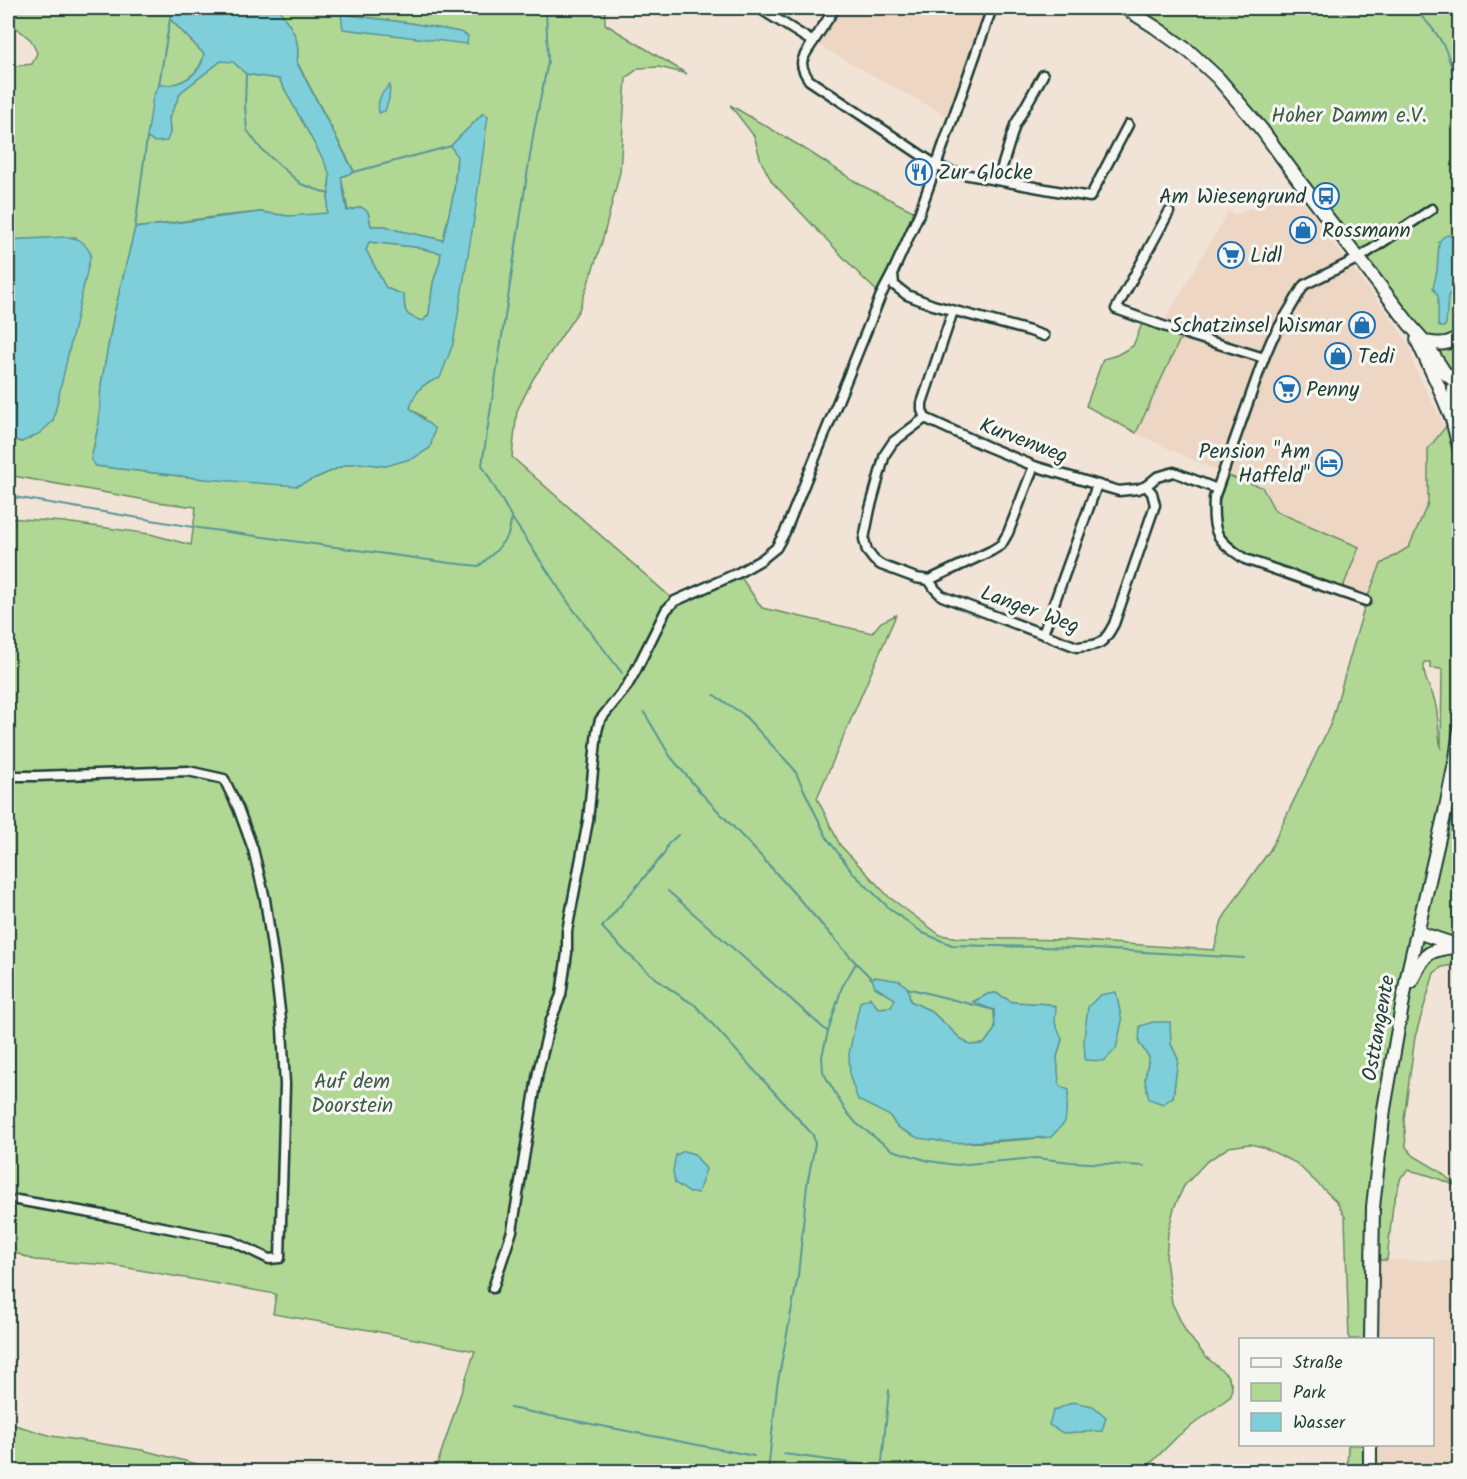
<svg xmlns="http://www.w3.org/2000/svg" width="1467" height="1479" font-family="Kalam,sans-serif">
  <rect width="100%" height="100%" fill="#f1e3d6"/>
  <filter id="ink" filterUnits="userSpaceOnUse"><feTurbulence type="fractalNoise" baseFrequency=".0167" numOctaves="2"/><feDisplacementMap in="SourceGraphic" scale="12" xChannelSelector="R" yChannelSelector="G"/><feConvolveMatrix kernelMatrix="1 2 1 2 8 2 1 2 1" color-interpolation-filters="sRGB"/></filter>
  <g filter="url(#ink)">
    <g fill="#edd6c3">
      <path d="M835,8H992L952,119L813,42Z"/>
      <path d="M1295,190L1329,238L1397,326L1409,346L1415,368L1445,428L1428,449V503L1409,547L1381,564L1366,601L1341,592L1358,547L1275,511L1262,487L1217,471L1136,433L1185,328L1165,320L1228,212L1235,215Z"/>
      <path d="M1371,1260L1459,1261V1471L1370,1472V1445L1432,1444V1340L1371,1339Z"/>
    </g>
    <g fill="#b0d894" stroke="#688a64" stroke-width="1.5" fill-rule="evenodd">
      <path d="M8,8H171L170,19L204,54C200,76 180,86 159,86L153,97L170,133L169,118L181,92L221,61H233L246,74L279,79L325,163L330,174L327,214L289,216L260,212L221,216L135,228L114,314L101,385L99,422L91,460L96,466L205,479L316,478L345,465L359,463L386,466L424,418L410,408L413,397L425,383L488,116L483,113C473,125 461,134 451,146L457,156L454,192L443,240L396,230L386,226H371L368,212L361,207L348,211L341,177L354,171L297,62C301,36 291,29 278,8H605V24L687,74L659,67L639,68L626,78L620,172L602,242L579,310L533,379L517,411L512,457L675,601L738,573L762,608L872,633L881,622L896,615L817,798L840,845L889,897L940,935L960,938L1067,940L1214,950L1222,920L1238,895L1270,850L1331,723L1366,601L1381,564L1409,547L1428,503V449L1452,419L1410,325L1218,78L1125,8H1459V964L1442,967L1434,973L1415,1037L1404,1119L1406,1147L1414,1156L1438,1170L1457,1186L1431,1176L1409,1170L1401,1177L1393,1205L1387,1260H1372L1371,1339H1349L1345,1217L1337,1202L1296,1163L1263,1147L1250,1144L1229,1147L1206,1162L1184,1186L1174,1208L1168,1233L1166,1260L1172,1303L1186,1332L1205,1356L1227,1375L1232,1386L1231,1396L1178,1436L1143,1471H435L475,1351L375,1331L273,1314L276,1294L111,1265L34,1260L8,1250V518L64,522L150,534L191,545L196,507L157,502L8,475V438L22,442L76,237L8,240V67L32,64L37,53L31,40L8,21ZM341,14L410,23L460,32ZM1424,662H1430V668L1442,669L1441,749C1438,734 1439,717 1435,702C1431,685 1423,683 1424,662ZM875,987L908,988L910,1001L931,1011L960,1038L970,1045L984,1044L995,1029L994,1010L974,1001L988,994L996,993L1012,1002L1049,1004L1055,1023L1062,1039L1057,1057L1059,1085L1061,1087L1051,1137C1012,1140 929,1152 898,1127C895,1125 893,1120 890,1116L870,998L878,1008L891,1007L896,999ZM1171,1044L1178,1059L1173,1097L1145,1080L1149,1057Z"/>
      <path d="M730,105L800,146L861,185L919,214L881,295L862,277L772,182L761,161L754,136Z"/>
      <path d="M369,242L415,247L441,253L440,261L433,283L429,314L423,321C405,316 404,313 404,295L386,288L366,250Z"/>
      <path d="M1144,319L1183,333L1136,433L1086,406L1103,359L1117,355L1133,346Z"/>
      <path d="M1223,474L1262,487L1275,511L1359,547L1341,592L1228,548L1213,515Z"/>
      <path d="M8,1423L52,1436L142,1450L209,1467V1471H8Z"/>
      <path d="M1348,1445H1370V1471L1347,1472Z"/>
    </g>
    <g fill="#7fcfdb" stroke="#599598" stroke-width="1.5" fill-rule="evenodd">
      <path d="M171,8H278C291,29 301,35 297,63L354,172L341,177L347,211L361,207L368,212L371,226H386L396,230L443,240L454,192L457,157L451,146C461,134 473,125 483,113L488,116L474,219L453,344L440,378C422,384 416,389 410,408L435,429L430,448L414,458L386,466L359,463L345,465L297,486L205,479L96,466L91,460L99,422L101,385L114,314L135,228L260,212L289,216L327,213L330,175L325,163L279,79L246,74L233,62L221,61L181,92L169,118L170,133L167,141L155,142L147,138L153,97L159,85C180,86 201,76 204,54L170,19ZM369,242L415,247L441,253L440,261L433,283L429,314L423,321C405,316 404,313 404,295L386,288L366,250Z"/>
      <path d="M341,14L410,23L460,32L468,36L467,44L343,29Z"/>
      <path d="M390,85L389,99L385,111L379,113C377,100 380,94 390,85Z"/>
      <path d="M1448,235L1453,237L1455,243V288L1448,296L1446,324L1444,327H1440L1438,325V296L1433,288L1437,271L1439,242L1443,237Z"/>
      <path d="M65,237C81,238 83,241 91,254L53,421L40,433L22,442L8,438V240Z"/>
      <path d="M875,977L900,981L908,988L910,1001L931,1011L960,1038L970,1045L984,1044L995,1029L994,1010L973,1002L988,994L996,993L1012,1002L1049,1004L1056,1007L1055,1023L1062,1039L1057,1057L1059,1084L1061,1087L1069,1090L1065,1122L1051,1137L955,1143L918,1138L897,1127L890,1116L858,1100L850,1077L849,1054L860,1002L870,998L878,1008L891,1007L895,999L875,987L872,979Z"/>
      <path d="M1116,992L1122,1021L1116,1049L1104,1061L1085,1060L1084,1038L1088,1007L1100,995Z"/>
      <path d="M1153,1022H1170L1171,1044L1178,1059L1173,1097L1163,1104L1149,1099L1145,1080L1149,1057L1139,1043L1140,1026Z"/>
      <path d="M684,1151L694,1154L706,1169L698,1193H690L675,1183L673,1171L676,1155Z"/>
      <path d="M1073,1402L1093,1406L1106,1417L1102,1431L1063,1433L1049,1425L1053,1411Z"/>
    </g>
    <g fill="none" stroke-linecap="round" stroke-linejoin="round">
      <g stroke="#599598" stroke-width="2">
        <path d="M546,8L548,62L534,130L482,465L512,518L570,605L622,673"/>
        <path d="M1413,8C1420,15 1429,23 1435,32C1454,56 1455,88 1460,117"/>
        <path d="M246,74L245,106L247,130L261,149L301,184L329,194"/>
        <path d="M159,85L170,19"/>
        <path d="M354,172L451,146"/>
        <path d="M135,228L147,138"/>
        <path d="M8,496L199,528L450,563L479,566L496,551L508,535L512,518"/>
        <path d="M714,695L743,714L794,769L827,838L853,873L890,909L923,933L952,945L1078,948L1244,958"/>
        <path d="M644,712L670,756L701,793L760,855L856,963L872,979"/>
        <path d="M678,835L668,844L664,854L602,927C629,957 660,985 695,1005L813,1135L815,1144L807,1185L798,1276L777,1386L768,1472"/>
        <path d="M668,891L828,1032"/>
        <path d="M856,963L842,987L828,1032L822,1056L823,1072L845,1110L857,1124L892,1150L929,1161L956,1165L1036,1158L1071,1162L1144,1166"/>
        <path d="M907,988L994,1010"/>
        <path d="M510,1408L754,1456"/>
        <path d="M784,1454L881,1467"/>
        <path d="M881,1472L889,1390"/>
      </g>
      <defs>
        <g id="street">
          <path d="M759,8L813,42L835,8"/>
          <path d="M813,42C802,59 797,62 809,80L936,165L952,172L1090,197L1128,125"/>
          <path d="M998,180L1015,125L1043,75"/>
          <path d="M1169,212L1116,309L1183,333L1264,358"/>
          <path d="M893,273L894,285L907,295L933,305L1030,331L1044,336"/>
          <path d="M953,311L922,403V410L925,418L986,446L1034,466L1119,491L1138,489L1146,486L1157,477L1174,472L1217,489"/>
          <path d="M925,418L893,442L885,454L870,509L864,539L867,551L874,560L881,565L916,578L929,580L935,589L942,596L1077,647C1100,645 1103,645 1114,624L1155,505L1152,493L1146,486"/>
          <path d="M929,580L991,551L1001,545L1008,533L1034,466"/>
          <path d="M1366,601L1245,559C1216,540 1212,533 1214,498L1264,358L1272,339L1304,285L1359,258L1432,209"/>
          <path d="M1043,634L1097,485"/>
          <path d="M8,776H36L188,771L224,779L238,808L253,849L265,899L275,968L282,1028L285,1085L280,1258L269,1259L232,1241L108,1216L17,1200"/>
          <path d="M493,1288L512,1231L538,1072L550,1023L561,995L567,953V931L588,821L597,731L600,720L627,686L635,672L666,610L675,601L738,573L761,560L776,548L785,532L881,295L893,272L919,214L992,8"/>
        </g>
        <g id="secondary">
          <path d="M1125,8L1155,27L1190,52L1218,78L1262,130L1303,186L1410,325L1425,342L1445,373L1456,382"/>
          <path d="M1417,340L1438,385L1452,419L1460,451"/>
          <path d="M1425,342C1438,344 1449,346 1460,335"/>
          <path d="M1460,378C1451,386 1452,396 1460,405"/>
          <path d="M1417,932L1456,945"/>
          <path d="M1411,982C1426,952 1426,950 1460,946"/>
          <path d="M1371,1340L1373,1207L1384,1109L1408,972L1445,812L1456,758L1460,729"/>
          <path d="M1370,1472V1444"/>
        </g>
      </defs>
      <use href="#street" stroke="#1f3d34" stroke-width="13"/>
      <use href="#secondary" stroke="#1f3d34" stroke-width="16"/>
      <use href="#street" stroke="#f6f6f2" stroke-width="8"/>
      <use href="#secondary" stroke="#f6f6f2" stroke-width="12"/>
    </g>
  </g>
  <defs>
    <symbol id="restaurant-ring" viewBox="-11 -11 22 22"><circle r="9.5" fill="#f6f6f2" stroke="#1f6fb2" stroke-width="1.5"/><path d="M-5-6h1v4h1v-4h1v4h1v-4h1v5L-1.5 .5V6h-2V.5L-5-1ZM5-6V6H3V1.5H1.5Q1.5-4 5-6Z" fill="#1f6fb2"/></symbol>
    <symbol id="bus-ring" viewBox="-11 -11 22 22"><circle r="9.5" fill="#f6f6f2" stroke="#1f6fb2" stroke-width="1.5"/><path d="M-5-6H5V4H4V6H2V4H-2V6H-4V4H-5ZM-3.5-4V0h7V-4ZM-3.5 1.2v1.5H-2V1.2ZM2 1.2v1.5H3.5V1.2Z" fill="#1f6fb2"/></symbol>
    <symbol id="shop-ring" viewBox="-11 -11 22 22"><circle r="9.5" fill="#f6f6f2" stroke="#1f6fb2" stroke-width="1.5"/><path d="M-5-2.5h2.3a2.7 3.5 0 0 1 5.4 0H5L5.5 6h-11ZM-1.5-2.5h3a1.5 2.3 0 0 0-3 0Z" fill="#1f6fb2"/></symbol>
    <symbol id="supermarket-ring" viewBox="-11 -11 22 22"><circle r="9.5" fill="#f6f6f2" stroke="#1f6fb2" stroke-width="1.5"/><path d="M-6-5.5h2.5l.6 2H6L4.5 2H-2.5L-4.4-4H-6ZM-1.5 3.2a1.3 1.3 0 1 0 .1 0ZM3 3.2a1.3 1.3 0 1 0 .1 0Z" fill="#1f6fb2"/></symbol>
    <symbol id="hotel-ring" viewBox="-11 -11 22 22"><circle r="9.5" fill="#f6f6f2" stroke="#1f6fb2" stroke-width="1.5"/><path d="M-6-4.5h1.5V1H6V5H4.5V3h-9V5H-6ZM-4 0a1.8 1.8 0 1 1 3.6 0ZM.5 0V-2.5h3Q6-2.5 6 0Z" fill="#1f6fb2"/></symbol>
  </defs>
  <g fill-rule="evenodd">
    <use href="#restaurant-ring" x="904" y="157" width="30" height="30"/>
    <use href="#bus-ring" x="1311" y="181" width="30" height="30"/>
    <use href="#shop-ring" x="1288" y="215" width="30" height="30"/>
    <use href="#supermarket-ring" x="1216" y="240" width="30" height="30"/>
    <use href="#shop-ring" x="1347" y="310" width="30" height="30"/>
    <use href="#shop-ring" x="1323" y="341" width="30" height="30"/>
    <use href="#supermarket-ring" x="1272" y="374" width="30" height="30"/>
    <use href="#hotel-ring" x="1314" y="448" width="30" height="30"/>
  </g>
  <g text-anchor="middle" stroke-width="6" stroke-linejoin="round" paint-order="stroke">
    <g font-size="21" fill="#3c5c47" stroke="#f6f6f2">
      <text x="1349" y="122">Hoher Damm e.V.</text>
      <text x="352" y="1088">Auf dem<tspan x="352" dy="24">Doorstein</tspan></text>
    </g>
    <g font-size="21" fill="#1f3d34" stroke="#f6f6f2" text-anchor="start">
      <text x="938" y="179">Zur Glocke</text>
      <text x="1306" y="203" text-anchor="end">Am Wiesengrund</text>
      <text x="1322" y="237">Rossmann</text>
      <text x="1250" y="262">Lidl</text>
      <text x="1342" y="332" text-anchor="end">Schatzinsel Wismar</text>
      <text x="1358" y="363">Tedi</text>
      <text x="1306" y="396">Penny</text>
      <text x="1310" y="458" text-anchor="end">Pension "Am<tspan x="1310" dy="24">Haffeld"</tspan></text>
    </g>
    <g font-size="21" fill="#1f3d34" stroke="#f6f6f2">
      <text transform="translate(1024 440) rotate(21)" y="7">Kurvenweg</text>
      <text transform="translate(1030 609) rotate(20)" y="7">Langer Weg</text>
      <text transform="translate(1378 1028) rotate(-80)" y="7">Osttangente</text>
    </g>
  </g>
  <rect width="1467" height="1479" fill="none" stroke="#f6f6f2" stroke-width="30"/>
  <rect x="15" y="15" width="1437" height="1449" fill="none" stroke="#1f3d34" stroke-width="2" filter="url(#ink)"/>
  <rect x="1239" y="1338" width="195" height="108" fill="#f6f6f2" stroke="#a0aca6" stroke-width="1.5"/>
  <rect x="1251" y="1358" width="30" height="9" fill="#f6f6f2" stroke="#a0aca6" stroke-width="1.5"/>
  <text x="1293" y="1368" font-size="18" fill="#1f3d34">Straße</text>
  <rect x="1251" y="1383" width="30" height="18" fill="#b0d894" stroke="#a0aca6" stroke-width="1.5"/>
  <text x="1293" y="1398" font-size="18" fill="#1f3d34">Park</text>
  <rect x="1251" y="1413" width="30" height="18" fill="#7fcfdb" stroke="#a0aca6" stroke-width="1.5"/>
  <text x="1293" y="1428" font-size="18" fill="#1f3d34">Wasser</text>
</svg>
